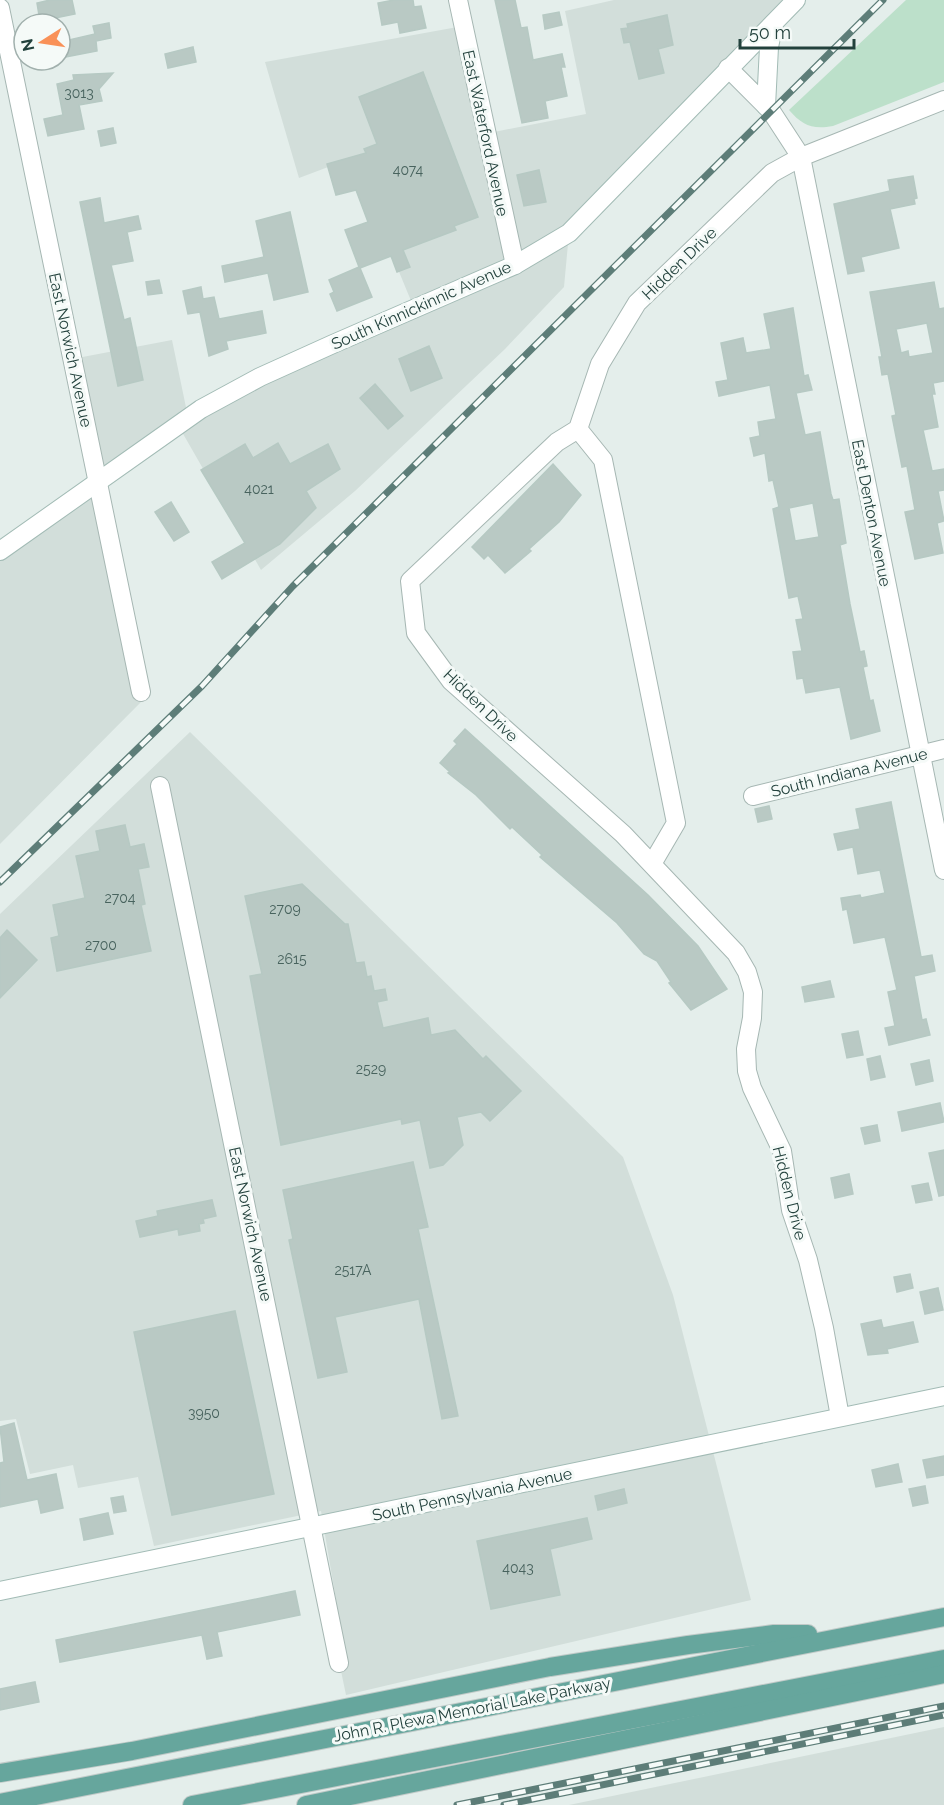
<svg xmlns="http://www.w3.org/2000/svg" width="944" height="1805" font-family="Raleway,sans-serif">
  <rect width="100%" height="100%" fill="#e4eeeb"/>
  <g fill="#d2deda">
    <path d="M614,0H796L569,233L564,287L505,349L355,491L261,570L178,425L98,480L143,700L0,844V551L97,480L72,359L172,340L188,417L414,308L352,158L299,178L265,62L463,26L494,132L586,114L565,11Z"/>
    <path d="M190,732L623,1157L673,1295L751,1600L346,1695L340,1666L347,1665L321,1511L154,1546L138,1477L78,1488L73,1465L30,1474L16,1419L0,1421V914Z"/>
    <path d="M944,1727V1805H569Z"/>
  </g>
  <path fill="#bce0ca" d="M906,0H944V82L833,126C812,130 802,125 789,110Z"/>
  <g fill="#b9c9c4" stroke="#b6c9c3" stroke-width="1.5" fill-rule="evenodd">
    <path d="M50,0H72L75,14L40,21L37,3Z"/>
    <path d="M394,0H413L414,7L421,6L426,28L400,33L398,22L382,25L378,3Z"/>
    <path d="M495,0H515L521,28L527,27L533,60L562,54L565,67H561L567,96L545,101L548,118L522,123Z"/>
    <path d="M559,12L562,25L545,29L543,15Z"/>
    <path d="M667,15L673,45L658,49L664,73L639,79L630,42L624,43L621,29L628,28L627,24Z"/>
    <path d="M109,23L111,38L96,41L97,51L60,58V42L95,34L93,26Z"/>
    <path d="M193,47L196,62L168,68L165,54Z"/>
    <path d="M423,72L478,217L454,226L456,230L403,250L410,267L397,272L391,256L360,268L372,297L337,311L330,294L334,292L329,280L359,267L345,230L368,222L356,190L336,195L327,164L366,153L364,149L377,144L359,97Z"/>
    <path d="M113,73L99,89L102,101L79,105L84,129L48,136L44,119L63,115L57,84L74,80L73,75Z"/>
    <path d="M113,128L116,143L101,146L98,131Z"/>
    <path d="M539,170L546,202L524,206L517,175Z"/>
    <path d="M913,176L917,198L914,199L915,204L890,209L899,248L861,257L864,271L848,274L834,204L890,191L888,180Z"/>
    <path d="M100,198L104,223L138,216L141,229L127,232L133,261L111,265L124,320L130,318L143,380L118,386L80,202Z"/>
    <path d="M290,212L308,292L274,300L268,273L225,282L222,266L264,257L256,221Z"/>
    <path d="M159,280L162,293L148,295L146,282Z"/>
    <path d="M934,282L939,309L944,308V381L933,383L935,394H932L938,427L923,430L932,471L944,469V490L938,491L944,521L937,523L943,553L915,559L905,512L915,510L907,466L902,467L892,416L896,415L888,374L882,375L879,357H882L870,292ZM927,323L933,353L909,357L908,351L901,353L896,329Z"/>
    <path d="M201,287L203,299L214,297L219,319L262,311L266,333L226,341L228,349L209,356L200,312L188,314L183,291Z"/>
    <path d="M793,308L804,376L808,375L812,390L796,393L805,435L820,432L831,494L833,500L839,499L846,543L840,545L850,604L860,652L864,651L867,666L863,667L870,701L873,700L880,731L851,739L840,687L806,693L803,678L797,679L793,652L802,651L796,620L803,619L798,596L789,598L773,509L779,507L773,480L769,481L765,453L754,456L750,438L760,436L758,422L776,419L770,385L719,396L716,382L728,380L721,343L743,338L746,353L771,349L764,314ZM813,503L819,537L795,541L789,508Z"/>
    <path d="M429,346L442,378L411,391L399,359Z"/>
    <path d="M375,384L403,416L388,429L360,398Z"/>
    <path d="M278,443L290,464L328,444L340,469L306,491L316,508L280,544L222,579L212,562L245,543L201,470L245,444L253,458Z"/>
    <path d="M553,464L581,495L559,522L529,549L531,551L505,573L488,555L484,559L472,547Z"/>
    <path d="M171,502L189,532L174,541L155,512Z"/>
    <path d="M465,729L648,895L698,946L727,989L691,1010L669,983L671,982L657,961L644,954L617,923L540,857L542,855L512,827L510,829L476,795L448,773L450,772L440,763L457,744L454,741Z"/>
    <path d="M891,802L921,957L932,955L935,971L914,976L922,1020L926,1019L930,1035L889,1045L885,1028L895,1026L888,992L897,990L885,937L854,943L847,909L843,910L841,898L860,895L861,898L885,893L880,870L858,874L853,847L838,850L834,834L860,829L856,809Z"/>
    <path d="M769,806L772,819L758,822L755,809Z"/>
    <path d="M125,825L130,847L144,844L149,867L138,869L145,904L141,905L151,951L57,971L51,938L59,936L53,905L85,898L76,856L100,851L96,831Z"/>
    <path d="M302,884L345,924H348L356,963L364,962L367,977L371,976L374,991L385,989L387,1000L377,1002L383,1028L428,1018L431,1035L455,1030L483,1059L486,1056L521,1091L490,1121L481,1112L457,1117L463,1145L443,1165L430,1168L420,1120L402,1124L401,1119L281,1145L250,976L262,974L245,896Z"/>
    <path d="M7,930L37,960L0,998V938Z"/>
    <path d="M830,981L834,997L805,1002L802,987Z"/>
    <path d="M858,1031L863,1055L847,1058L842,1034Z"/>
    <path d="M880,1056L885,1077L871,1080L867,1059Z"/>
    <path d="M929,1060L933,1081L916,1085L911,1064Z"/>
    <path d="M940,1103L944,1122L902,1131L898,1112Z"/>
    <path d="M877,1125L880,1141L865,1144L861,1128Z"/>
    <path d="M944,1150V1195L939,1196L929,1153Z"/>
    <path d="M413,1162L428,1227L418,1229L458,1416L442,1419L419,1299L335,1317L347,1372L318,1378L289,1240L293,1239L283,1190Z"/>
    <path d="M849,1174L853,1194L835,1198L831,1178Z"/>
    <path d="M928,1183L932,1200L916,1203L912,1186Z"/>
    <path d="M212,1200L216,1216L203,1219L204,1223L199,1224L200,1231L179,1235L178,1229L140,1237L136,1221L158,1216L157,1211Z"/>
    <path d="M910,1274L913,1288L897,1292L894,1277Z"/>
    <path d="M938,1288L943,1310L925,1314L920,1292Z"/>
    <path d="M235,1311L274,1494L172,1515L134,1332Z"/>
    <path d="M881,1320L883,1328L913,1322L918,1342L887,1349L888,1353L868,1355L861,1324Z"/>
    <path d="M14,1423L27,1480L56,1474L63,1508L41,1513L38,1499L0,1507V1463L4,1462L0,1427Z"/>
    <path d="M944,1456V1475L927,1478L923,1460Z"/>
    <path d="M898,1464L902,1482L876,1487L872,1470Z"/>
    <path d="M925,1486L928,1503L913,1506L909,1489Z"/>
    <path d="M624,1489L627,1503L598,1510L595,1496Z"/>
    <path d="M123,1496L126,1511L114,1513L111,1498Z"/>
    <path d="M108,1513L113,1534L84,1540L80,1519Z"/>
    <path d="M587,1518L592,1539L550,1549L560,1595L491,1609L477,1541Z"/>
    <path d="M295,1591L300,1615L217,1632L222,1656L207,1659L202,1635L60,1662L56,1640Z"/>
    <path d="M35,1682L39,1702L0,1710V1689Z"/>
  </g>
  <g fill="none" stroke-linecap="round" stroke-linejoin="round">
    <defs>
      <g id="street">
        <path d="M458,0L515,265"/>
        <path d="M0,8L141,692"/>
        <path d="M728,68L771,111L801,157L944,870"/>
        <path d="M578,429L603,460L676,823L652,864"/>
        <path d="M160,786L339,1663"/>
        <path d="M753,796L944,749"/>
        <path d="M840,1417L824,1328L808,1260L791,1210L782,1151L752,1088L747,1071L746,1049L752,1018L753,992L747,972L736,953L623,834L451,681L416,633L410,581L557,442L578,429L600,364L637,303L772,173L801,157L944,100"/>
      </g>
      <g id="secondary">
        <path d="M766,106L769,47L774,23"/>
        <path d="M0,551L201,409L260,377L333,344L515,265L569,233L796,0"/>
        <path d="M0,1591L944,1396"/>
      </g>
      <g id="primary">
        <path d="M0,1773L132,1751L550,1667L688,1645L774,1634H808"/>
        <path d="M0,1803L944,1617"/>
        <path d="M192,1805L944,1659"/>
        <path d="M306,1805L944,1674"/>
      </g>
    </defs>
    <use href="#street" stroke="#a6b7b3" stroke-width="20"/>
    <use href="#secondary" stroke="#a2bbb5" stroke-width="20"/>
    <use href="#primary" stroke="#c1cac8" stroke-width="20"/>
    <use href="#street" stroke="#fff" stroke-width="18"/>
    <use href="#secondary" stroke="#fff" stroke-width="18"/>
    <use href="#primary" stroke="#66a69d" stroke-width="18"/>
    <defs>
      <g id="rail">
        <path d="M0,882L202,686L293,586L883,0"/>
        <path d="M457,1805L944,1706"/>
        <path d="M504,1805L944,1715"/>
      </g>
    </defs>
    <use href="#rail" stroke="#5d7d78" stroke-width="7"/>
    <use href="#rail" stroke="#f5faf8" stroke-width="4.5" stroke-dasharray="14" stroke-linecap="butt"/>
  </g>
  <g text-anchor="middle" stroke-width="6" stroke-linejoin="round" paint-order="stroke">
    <g font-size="14" fill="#48635e">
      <text x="79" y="98">3013</text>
      <text x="408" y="175">4074</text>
      <text x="259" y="494">4021</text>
      <text x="120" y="903">2704</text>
      <text x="285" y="914">2709</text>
      <text x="101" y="950">2700</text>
      <text x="292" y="964">2615</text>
      <text x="371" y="1074">2529</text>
      <text x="353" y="1275">2517A</text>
      <text x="204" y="1418">3950</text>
      <text x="518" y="1573">4043</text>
    </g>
    <g font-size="16" fill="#22413c" stroke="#f5faf8">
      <text transform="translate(486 133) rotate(78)" y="6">East Waterford Avenue</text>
      <text transform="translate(679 263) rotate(-44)" y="6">Hidden Drive</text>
      <text transform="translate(421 305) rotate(-24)" y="6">South Kinnickinnic Avenue</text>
      <text transform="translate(71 350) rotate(78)" y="6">East Norwich Avenue</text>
      <text transform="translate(872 513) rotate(79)" y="6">East Denton Avenue</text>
      <text transform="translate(481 705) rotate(44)" y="6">Hidden Drive</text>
      <text transform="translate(849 772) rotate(-14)" y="6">South Indiana Avenue</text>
      <text transform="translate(790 1193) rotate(76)" y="6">Hidden Drive</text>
      <text transform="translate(251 1224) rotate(78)" y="6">East Norwich Avenue</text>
      <text transform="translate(472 1494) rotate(-12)" y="6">South Pennsylvania Avenue</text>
      <text transform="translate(472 1709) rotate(-11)" y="6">John R. Plewa Memorial Lake Parkway</text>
    </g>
  </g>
  <g transform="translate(42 42) rotate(258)"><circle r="28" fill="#f5faf8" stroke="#a1b0ad" stroke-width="1.5"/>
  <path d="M0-4.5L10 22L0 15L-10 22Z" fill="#f99158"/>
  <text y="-9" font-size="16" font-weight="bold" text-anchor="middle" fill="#22413c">N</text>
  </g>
  <path d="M740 39v9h114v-9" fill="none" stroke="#22413c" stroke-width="3"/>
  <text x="749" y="39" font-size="18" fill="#22413c" stroke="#f5faf8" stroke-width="4.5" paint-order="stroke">50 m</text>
</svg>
